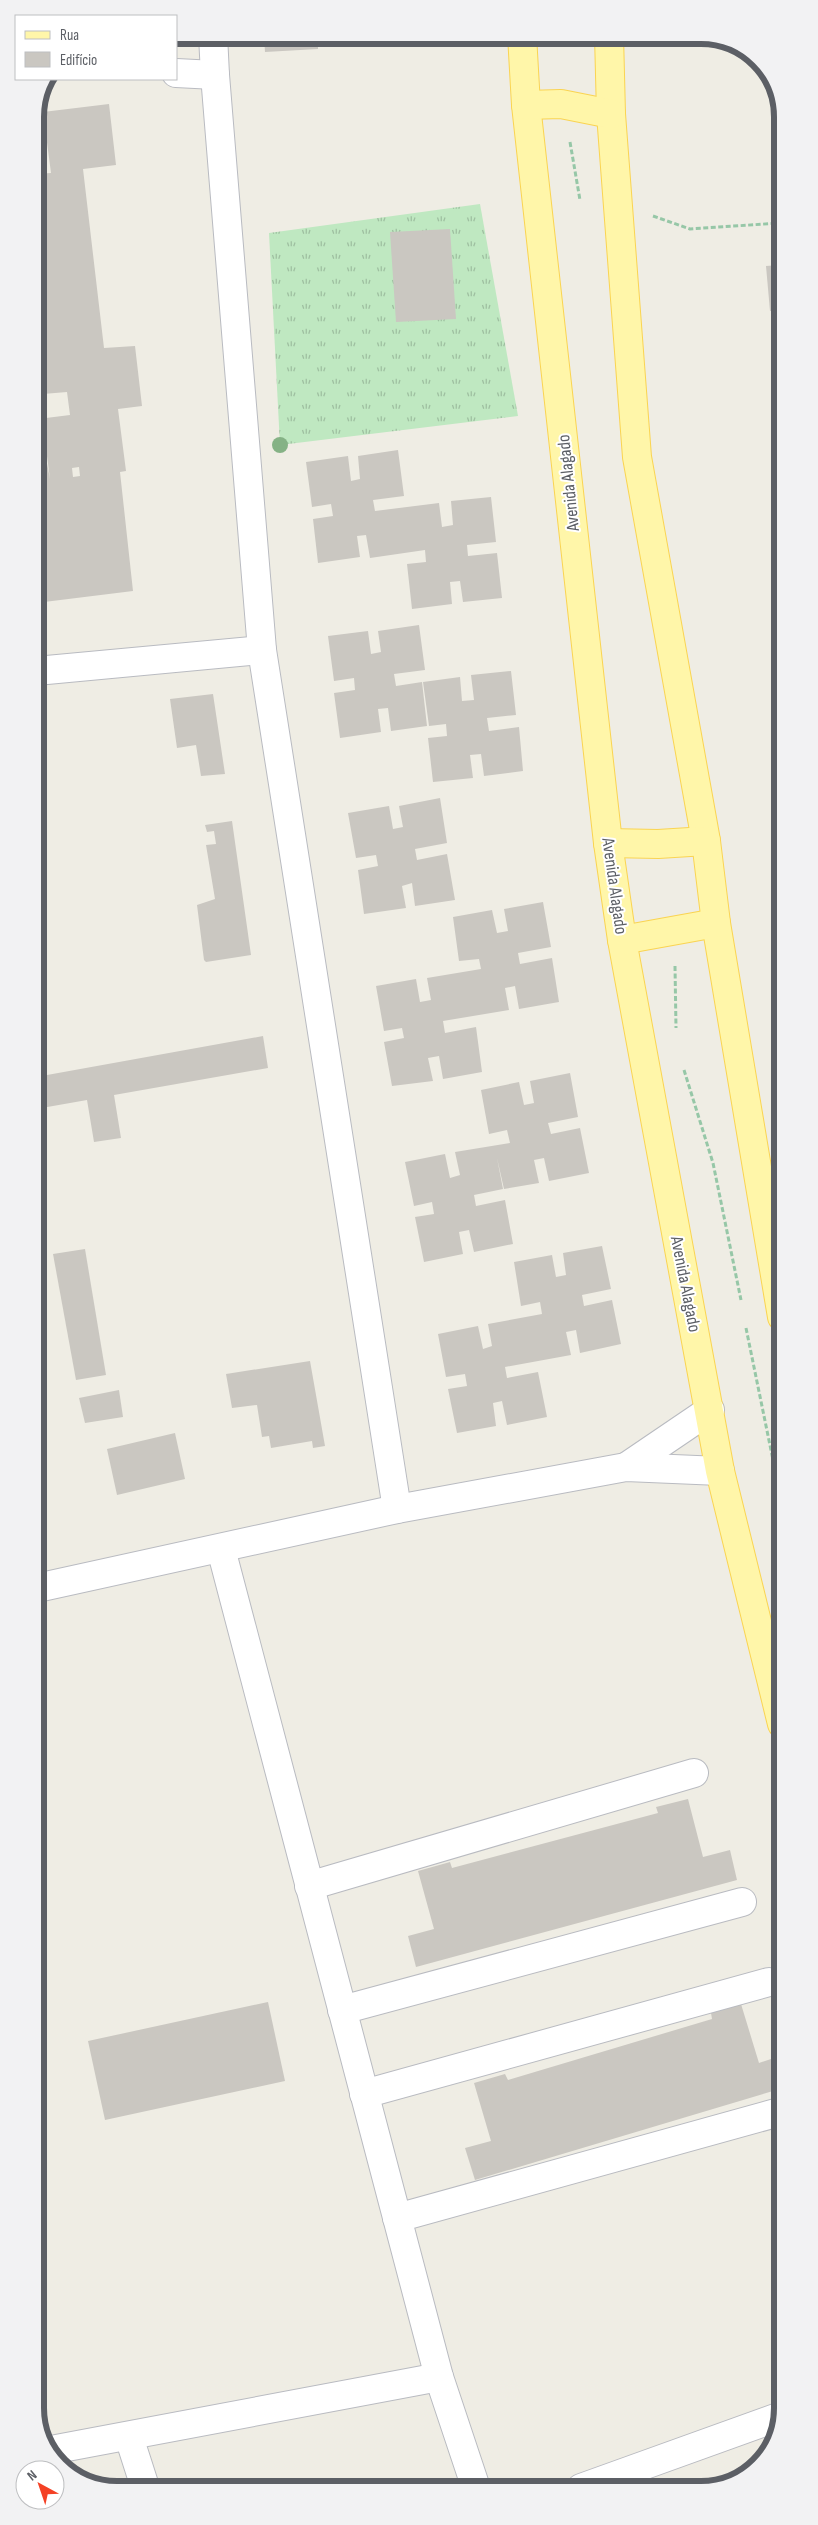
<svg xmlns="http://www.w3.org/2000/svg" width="818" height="2525" font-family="'Sofia Sans Condensed',sans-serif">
  <defs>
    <pattern id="grass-tufts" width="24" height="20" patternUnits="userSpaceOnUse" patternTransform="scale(1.25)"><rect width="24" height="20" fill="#bfe8c1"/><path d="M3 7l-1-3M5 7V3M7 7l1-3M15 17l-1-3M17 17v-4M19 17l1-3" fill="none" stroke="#9ebfa0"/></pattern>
  </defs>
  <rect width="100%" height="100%" fill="#efede4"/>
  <path fill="url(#grass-tufts)" d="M480,204L518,416L280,445L269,233Z"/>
  <g fill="#cac7c1" fill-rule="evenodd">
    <path d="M264,35H318V49L265,52Z"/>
    <path d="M337,35H427V44L338,46Z"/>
    <path d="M109,104L116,165L83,169L104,348L135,346L142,406L118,409L126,471L120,472L133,591L36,603L35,357L45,356L40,314H35V174L51,173L43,112ZM67,392L70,415L46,418L43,394ZM42,418L50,479L45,453L40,454L39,451L41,433L37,419ZM79,467L80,476L73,477L72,468Z"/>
    <path d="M450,229L456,319L396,322L390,232Z"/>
    <path d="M780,265L781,310L770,311L766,266Z"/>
    <path d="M398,450L404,496L373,500L375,511L439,503L442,527L453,525L451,501L491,497L496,542L467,545L468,556L497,553L502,598L463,602L460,581L450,582L452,604L412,609L407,564L426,562L425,550L370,558L366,535L357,536L360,557L318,563L313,519L333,516L331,504L312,507L306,462L348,456L351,481L360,479L358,456Z"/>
    <path d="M419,625L425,670L394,674L396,686L422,682L427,726L391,731L388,708L378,709L381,732L340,738L334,693L355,690L354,678L334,681L328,636L368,631L371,654L381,652L378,631Z"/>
    <path d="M511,671L516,715L487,718L489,731L519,727L523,771L484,776L481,754L470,755L473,778L433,782L428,738L447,736L446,724L429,726L423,682L460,677L462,701L474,700L471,675Z"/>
    <path d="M213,694L225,774L201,776L196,745L177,748L170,699Z"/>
    <path d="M440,798L447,843L415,849L417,860L447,854L455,900L415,906L412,883L402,886L406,908L364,914L358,870L378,866L376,855L356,858L348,813L389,806L393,829L403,827L399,806Z"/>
    <path d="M232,821L251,955L206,962L204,960L197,905L215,899L206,845L216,844L214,831L207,832L205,825Z"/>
    <path d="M543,902L551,947L518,953L520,964L552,958L559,1002L519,1009L515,986L505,988L509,1010L443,1021L445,1033L476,1027L482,1072L443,1079L439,1056L428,1058L433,1081L392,1086L384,1042L404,1038L402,1028L384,1031L376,986L416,979L420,1002L431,1000L427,978L481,969L479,959L459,961L453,917L492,910L497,933L508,931L504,909Z"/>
    <path d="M263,1036L268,1068L114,1095L121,1138L94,1142L87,1100L36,1109V1077Z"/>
    <path d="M570,1073L578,1117L548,1123L551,1134L580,1128L589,1173L549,1181L544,1158L534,1160L539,1183L504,1189L497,1158L503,1189L474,1195L476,1206L505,1200L513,1244L474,1252L469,1230L459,1232L463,1254L424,1262L415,1217L434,1214L432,1202L414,1206L405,1162L445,1154L450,1178L460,1175L455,1152L510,1143L507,1130L489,1134L481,1090L519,1082L524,1105L534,1103L530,1081Z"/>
    <path d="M602,1246L611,1289L582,1295L584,1306L612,1300L621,1344L580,1353L576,1330L566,1332L571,1355L505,1367L507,1378L538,1372L547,1417L507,1425L502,1401L493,1403L496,1426L457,1433L448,1389L467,1386L465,1374L446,1377L438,1334L478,1326L483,1349L492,1346L488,1324L542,1314L540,1302L521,1306L514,1262L552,1255L556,1277L566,1275L563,1253Z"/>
    <path d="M85,1249L106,1375L76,1380L53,1254Z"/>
    <path d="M310,1361L325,1446L313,1448L312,1441L271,1448L269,1436L262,1437L257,1405L232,1408L226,1374Z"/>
    <path d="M119,1390L123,1417L85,1423L79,1398Z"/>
    <path d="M175,1433L185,1479L117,1495L107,1449Z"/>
    <path d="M688,1799L703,1857L730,1850L737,1880L416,1967L408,1936L434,1929L418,1871L450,1862L452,1868L658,1813L656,1807Z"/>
    <path d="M268,2002L285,2081L105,2120L88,2041Z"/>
    <path d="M741,2004L759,2063L783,2055V2088L475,2180L465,2148L491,2141L474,2083L505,2074L508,2080L712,2019L711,2013Z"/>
  </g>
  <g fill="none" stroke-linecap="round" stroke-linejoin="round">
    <defs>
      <g id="minor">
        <path d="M213,35L215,75L262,650L397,1509"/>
        <path d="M176,73L215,75"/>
        <path d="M36,671L262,650"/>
        <path d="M626,1467L710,1410"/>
        <path d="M221,1549L439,2377L476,2488"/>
        <path d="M37,1588L397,1509L626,1467L720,1471"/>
        <path d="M309,1886L694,1773"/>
        <path d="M342,2010L742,1902"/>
        <path d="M364,2094L769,1982"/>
        <path d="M397,2218L783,2111"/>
        <path d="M129,2437L146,2490"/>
        <path d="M51,2450L439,2377"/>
        <path d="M581,2488L781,2416"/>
      </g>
      <g id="major">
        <path d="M522,35L526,105L608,843L622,940L720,1471L782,1724"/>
        <path d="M609,35L611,114L637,457L706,841L716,923L782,1317"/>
        <path d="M526,105L561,104L611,114"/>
        <path d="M608,843L658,844L706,841"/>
        <path d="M622,940L716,923"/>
      </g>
    </defs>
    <use href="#minor" stroke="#b9bbc1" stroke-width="30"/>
    <use href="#major" stroke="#fad452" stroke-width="30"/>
    <g stroke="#96c7a7" stroke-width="3" stroke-dasharray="5 2.5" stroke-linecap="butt">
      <path d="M570,142L580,200"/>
      <path d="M653,216L690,229L780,223"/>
      <path d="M675,966L676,1028"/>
      <path d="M684,1070L713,1163L741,1300"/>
      <path d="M746,1328L782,1504"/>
    </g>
    <use href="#minor" stroke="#fff" stroke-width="28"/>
    <use href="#major" stroke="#fff6a9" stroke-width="28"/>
  </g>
  <circle fill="#85b285" cx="280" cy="445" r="8"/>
  <g text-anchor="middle" stroke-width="4" stroke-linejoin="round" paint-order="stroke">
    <g font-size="18" fill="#5c5f65" stroke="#fff">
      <text transform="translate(568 483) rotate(-96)" y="6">Avenida Alagado</text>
      <text transform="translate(615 886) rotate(82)" y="6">Avenida Alagado</text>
      <text transform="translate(686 1284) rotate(79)" y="6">Avenida Alagado</text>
    </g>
  </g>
  <path d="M0 0H818V2525H0ZM117 44H701A73 73 0 0 1 774 117V2408A73 73 0 0 1 701 2481H117A73 73 0 0 1 44 2408V117A73 73 0 0 1 117 44Z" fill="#f2f2f3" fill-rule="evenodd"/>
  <path fill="none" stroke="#5c5f65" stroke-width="6" d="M117 44H701A73 73 0 0 1 774 117V2408A73 73 0 0 1 701 2481H117A73 73 0 0 1 44 2408V117A73 73 0 0 1 117 44Z"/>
  <rect x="15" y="15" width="162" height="65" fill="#ffffff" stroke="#bebfc1"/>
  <rect x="25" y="31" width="25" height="8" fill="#fff6a9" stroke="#bebfc1"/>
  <text x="60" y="40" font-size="15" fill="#5c5f65">Rua</text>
  <rect x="25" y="52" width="25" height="15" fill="#cac7c1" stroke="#bebfc1"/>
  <text x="60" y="65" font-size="15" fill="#5c5f65">Edifício</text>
  <g transform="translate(40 2485) rotate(320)"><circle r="24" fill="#ffffff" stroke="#bebfc1"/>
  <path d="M0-4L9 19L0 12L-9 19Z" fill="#f44125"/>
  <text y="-8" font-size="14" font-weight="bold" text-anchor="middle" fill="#5c5f65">N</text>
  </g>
</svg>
